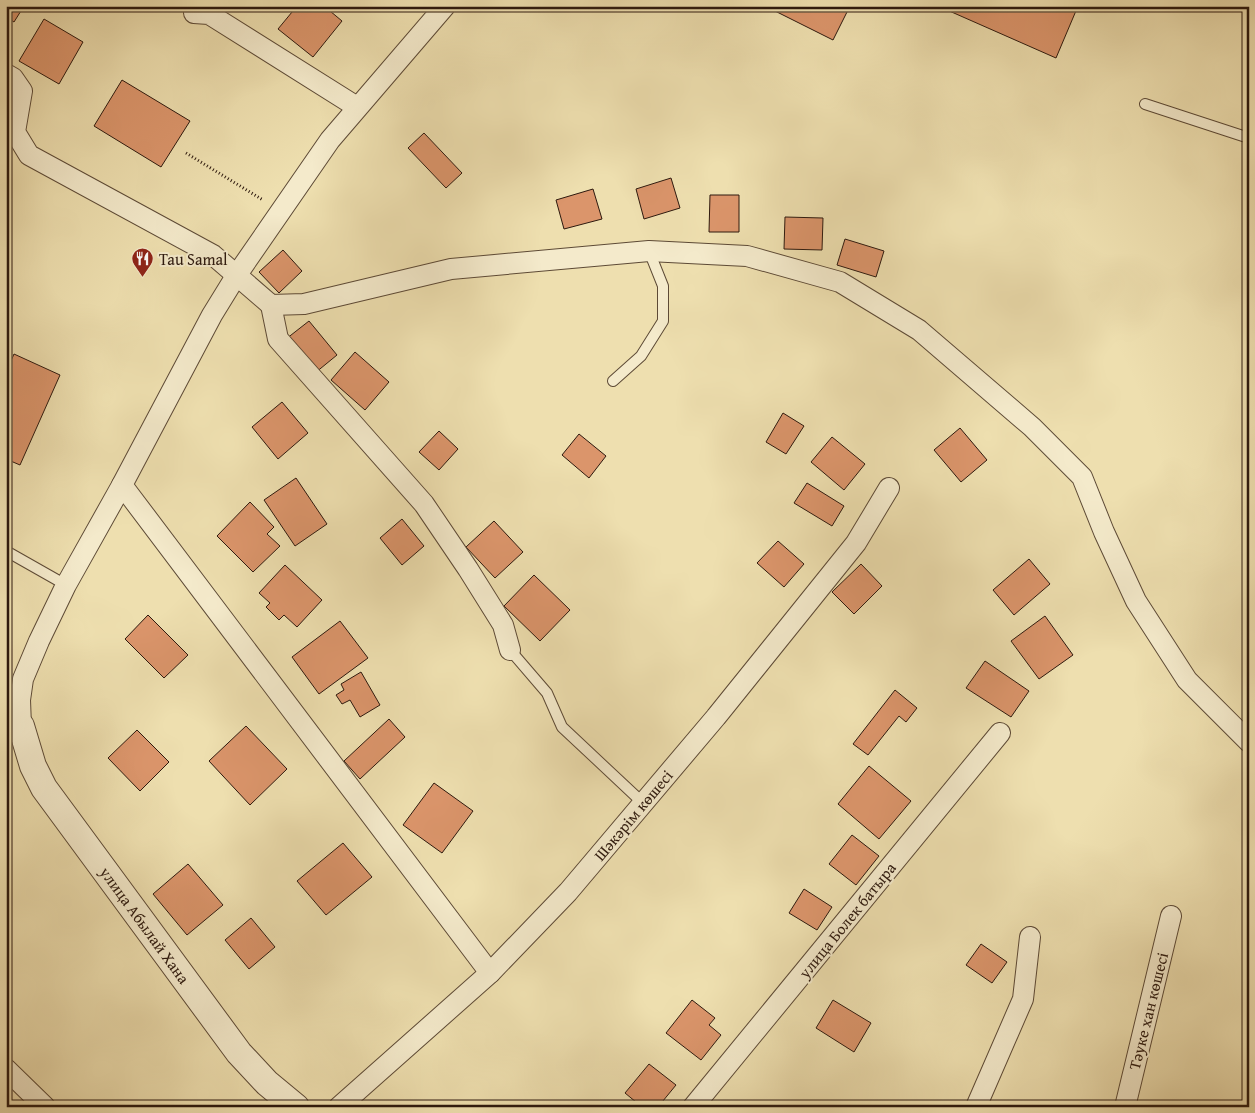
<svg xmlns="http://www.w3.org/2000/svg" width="1255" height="1113" font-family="'Gentium Book Plus',serif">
  <rect width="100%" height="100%" fill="#eedfaf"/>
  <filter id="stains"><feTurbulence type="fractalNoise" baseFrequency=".004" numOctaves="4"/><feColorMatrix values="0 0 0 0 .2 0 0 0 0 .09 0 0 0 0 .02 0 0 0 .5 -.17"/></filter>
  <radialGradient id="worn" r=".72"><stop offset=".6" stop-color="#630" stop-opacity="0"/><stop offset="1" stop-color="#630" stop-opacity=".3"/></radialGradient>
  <g fill="#db956b" stroke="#2d190e">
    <path d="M6,6H24L14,22L6,17Z"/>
    <path d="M297,6H324L342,21L313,57L278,29Z"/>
    <path d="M765,6H850L833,40Z"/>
    <path d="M938,6H1078L1056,58Z"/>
    <path d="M44,19L83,42L59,84L19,61Z"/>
    <path d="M122,80L190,121L161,167L94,126Z"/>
    <path d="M424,133L462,173L446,188L408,148Z"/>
    <path d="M671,178L680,208L644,219L636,189Z"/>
    <path d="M593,189L602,219L564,229L556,200Z"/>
    <path d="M710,195H739V232H709Z"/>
    <path d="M785,217L823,218L822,250L784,249Z"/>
    <path d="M845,239L884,251L876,277L837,265Z"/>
    <path d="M283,250L302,271L279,293L259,272Z"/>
    <path d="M309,321L337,355L315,373L286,339Z"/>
    <path d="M355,352L389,382L365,410L331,380Z"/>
    <path d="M14,354L60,375L20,465L6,459V372Z"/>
    <path d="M282,402L308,433L278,459L252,427Z"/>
    <path d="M783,413L804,426L786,454L766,442Z"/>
    <path d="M960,428L987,460L961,482L934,450Z"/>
    <path d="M439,431L458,449L439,470L419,452Z"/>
    <path d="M579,434L606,456L589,478L562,455Z"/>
    <path d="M832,437L865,464L844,490L811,462Z"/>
    <path d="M296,478L327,524L295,546L264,500Z"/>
    <path d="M807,483L844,506L832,526L794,503Z"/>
    <path d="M250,502L274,527L267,534L280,546L253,572L217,536Z"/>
    <path d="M402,519L424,546L402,565L380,538Z"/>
    <path d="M494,521L523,552L495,578L466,547Z"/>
    <path d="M778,541L804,564L784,587L757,563Z"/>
    <path d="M1029,559L1050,584L1014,615L993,590Z"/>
    <path d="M861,564L882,586L854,614L832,592Z"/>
    <path d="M285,565L322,600L297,627L284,615L279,620L266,607L270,603L259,593Z"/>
    <path d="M534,575L570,610L540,641L504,606Z"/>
    <path d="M148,615L188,655L164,678L125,639Z"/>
    <path d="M1045,616L1073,655L1039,679L1011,641Z"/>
    <path d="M340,621L368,658L319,694L292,657Z"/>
    <path d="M985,661L1029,691L1011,717L966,688Z"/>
    <path d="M361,672L380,705L360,717L350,700L342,704L336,695L344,690L341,684Z"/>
    <path d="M895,690L917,708L906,722L899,716L868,755L853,744Z"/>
    <path d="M389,719L405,737L360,779L344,761Z"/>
    <path d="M246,726L287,769L250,805L209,761Z"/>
    <path d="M137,730L169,762L140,791L108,758Z"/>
    <path d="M869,766L911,801L879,839L838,804Z"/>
    <path d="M434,783L473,811L442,853L403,825Z"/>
    <path d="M852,835L879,856L856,885L829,864Z"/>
    <path d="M343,843L372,877L326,915L297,881Z"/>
    <path d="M188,864L223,905L187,935L153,894Z"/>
    <path d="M804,889L832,907L817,930L789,913Z"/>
    <path d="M251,918L275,947L249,969L225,940Z"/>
    <path d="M981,944L1007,962L992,983L966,965Z"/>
    <path d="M692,1000L715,1018L709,1025L721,1035L701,1060L666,1033Z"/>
    <path d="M833,1000L871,1023L854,1052L816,1028Z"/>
    <path d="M649,1064L676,1085L658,1107H642L625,1093Z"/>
  </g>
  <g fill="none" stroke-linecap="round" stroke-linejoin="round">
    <defs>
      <g id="service">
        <path d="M1145,104L1249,138"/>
        <path d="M613,381L641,356L663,321V286L649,251"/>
        <path d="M6,551L66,585"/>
        <path d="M510,650L547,693L562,727L643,803"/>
      </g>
      <g id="minor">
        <path d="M194,13L209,14L357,107"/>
        <path d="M6,74L13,78L22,91L15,132L29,155L213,255L271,305L304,304L451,269L649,251L747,256L840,282L919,330L1032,427L1082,477L1104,532L1136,601L1187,680L1249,742"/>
        <path d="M271,305L278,339L424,504L468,569L503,625L510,650"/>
        <path d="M122,485L490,973"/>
        <path d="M6,720L21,726L20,700L23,679L39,641L66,585L122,485L212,315L236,276L330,140L445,6"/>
        <path d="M6,1069L45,1107"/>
        <path d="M339,1107L490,973L568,892L716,717L856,543L889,488"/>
        <path d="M693,1107L1000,733"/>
        <path d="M976,1107L1023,999L1030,937"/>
        <path d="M1125,1107L1171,916"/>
      </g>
      <path id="tertiary" d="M21,726L33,766L44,788L239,1053L267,1083L296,1107"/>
    </defs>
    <use href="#service" stroke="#5d4a36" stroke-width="12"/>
    <use href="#minor" stroke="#5d4a36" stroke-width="22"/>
    <use href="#tertiary" stroke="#5d4a36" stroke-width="28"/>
    <path stroke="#2d190e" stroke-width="3" stroke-dasharray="1 2.5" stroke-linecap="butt" d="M186,153L263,200"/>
    <use href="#service" stroke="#f4eacb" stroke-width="10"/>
    <use href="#minor" stroke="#f4eacb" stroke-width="20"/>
    <use href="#tertiary" stroke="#f4eacb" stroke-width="26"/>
  </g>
  <defs>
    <symbol id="restaurant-pin" viewBox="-11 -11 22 30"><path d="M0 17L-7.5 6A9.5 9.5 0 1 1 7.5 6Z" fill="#8f2418" stroke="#f4eacb"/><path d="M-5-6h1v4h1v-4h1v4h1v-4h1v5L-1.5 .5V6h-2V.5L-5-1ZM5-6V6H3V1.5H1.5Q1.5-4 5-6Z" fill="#fff"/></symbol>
  </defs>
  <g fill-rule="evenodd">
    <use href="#restaurant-pin" x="130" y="246" width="25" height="34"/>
  </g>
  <g text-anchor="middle" stroke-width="4" stroke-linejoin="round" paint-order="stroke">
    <g font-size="16" fill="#2d190e" stroke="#f4eacb" text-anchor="start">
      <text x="159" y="265">Tau Samal</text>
    </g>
    <g font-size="16" fill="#2d190e" stroke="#f4eacb">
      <text transform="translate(633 815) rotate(-50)" y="6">Шәкәрім көшесі</text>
      <text transform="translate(847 920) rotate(-51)" y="6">улица Болек батыра</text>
      <text transform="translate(145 925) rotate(54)" y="6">улица Абылай Хана</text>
      <text transform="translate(1148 1011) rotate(-76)" y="6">Тәуке хан көшесі</text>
    </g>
  </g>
  <rect width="1255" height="1113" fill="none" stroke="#eedfaf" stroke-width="25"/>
  <rect x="8" y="8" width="1240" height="1098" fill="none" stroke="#2d190e" stroke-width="2.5"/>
  <rect x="12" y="12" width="1230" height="1088" fill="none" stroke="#2d190e"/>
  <rect width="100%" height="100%" filter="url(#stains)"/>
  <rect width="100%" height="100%" fill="url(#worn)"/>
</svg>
